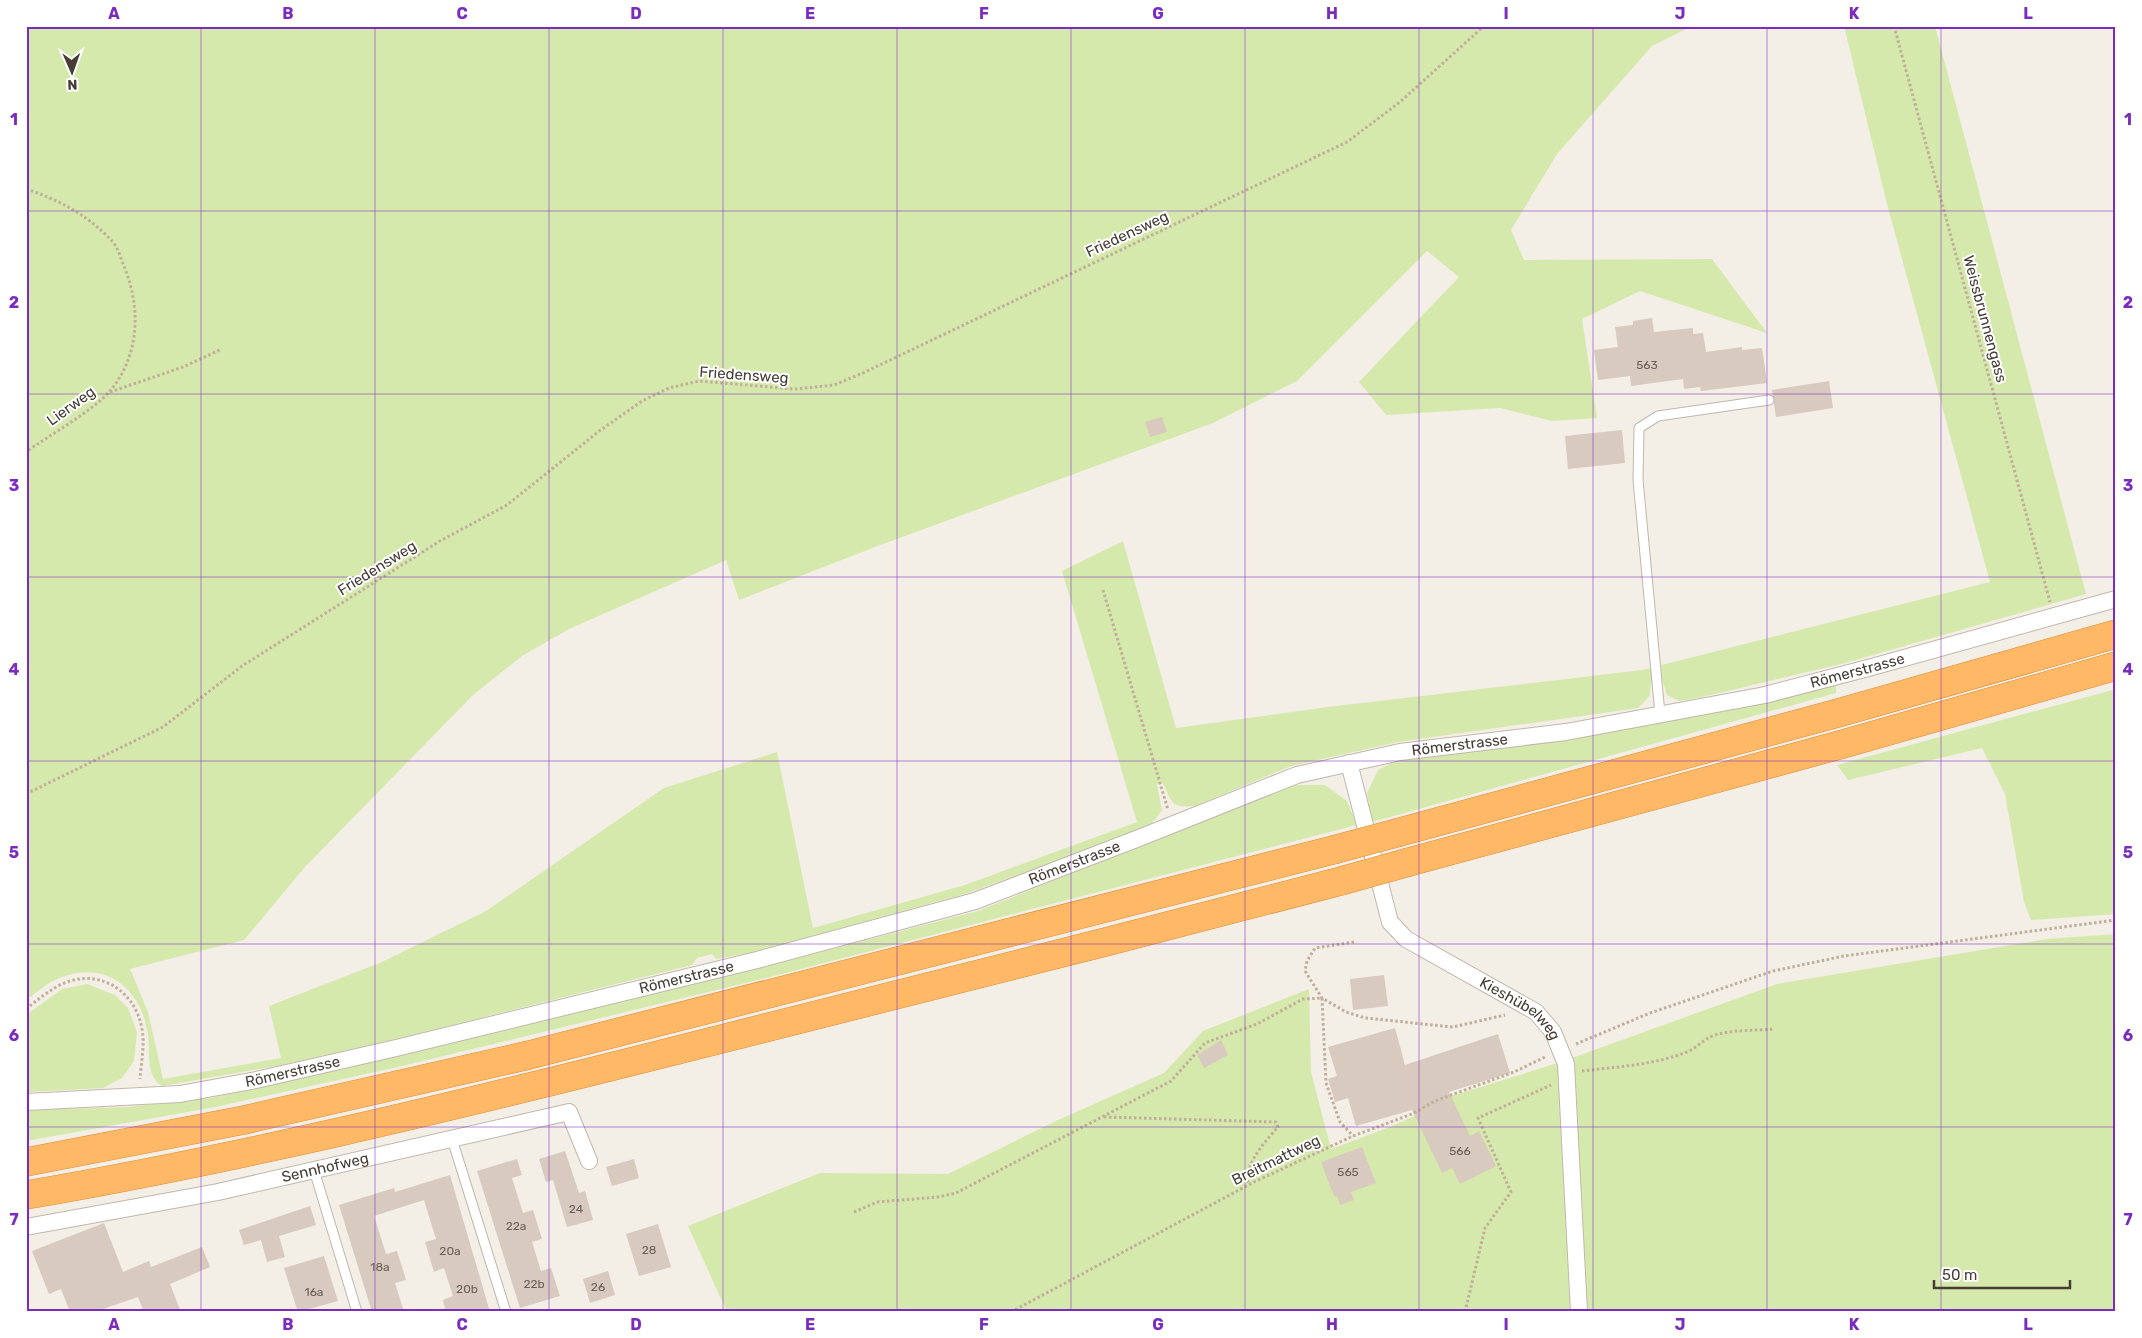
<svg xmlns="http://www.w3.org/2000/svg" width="2142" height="1338" font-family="Rubik,sans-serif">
  <rect width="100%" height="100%" fill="#f3eee6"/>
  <g fill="#d6e9ad">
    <path d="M26,26H1692L1652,46L1557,154L1511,230L1524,260L1712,259L1767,333L1640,291L1582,319L1597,418L1552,421L1500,408L1386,415L1359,382L1459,277L1427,251L1297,381L1213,423L875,547L739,600L726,560L569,629L522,656L473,695L305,867L244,940L130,969L148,1012L163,1079L281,1058L269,1006L382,962L486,911L664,788L777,752L813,928L965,885L1137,822L1062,571L1123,541L1176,728L1328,707L1642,670L1990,582L1887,204L1844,26H1935L2086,594L1845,663L1698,698L1679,701L1667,695L1663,682L1651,684L1649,697L1638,708L1398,742L1291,766L1195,806C1170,808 1173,803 1162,782L1157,784L1162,811L1149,826L968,893L754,952L716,959L712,954L697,958L692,965L392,1040L282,1065L162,1086C143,1074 152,1048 147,1029C137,980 96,958 51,982C42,987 34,995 26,1000Z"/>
    <path d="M1836,683V693L1372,822L1367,793L1378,770L1401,758Z"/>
    <path d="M2116,689V914L2031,920L2024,902L2005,794L1982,748L1848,780L1837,765Z"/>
    <path d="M1292,785H1325L1347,801L1357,825L762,979L398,1067L215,1107L26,1141V1110L127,1107L210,1098L395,1057L759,968L978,911Z"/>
    <path d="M2116,934V1312H727L688,1226L820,1173L948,1174L1058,1120L1164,1073L1203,1031L1309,989L1311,1072L1331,1149L1390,1127L1421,1113L1449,1097L1561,1062L1777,984L2047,939Z"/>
    <path d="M87,984L115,995L128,1008L137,1032L134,1061L122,1078L103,1088L26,1092V1015L62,989Z"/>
  </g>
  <g fill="#d8cabe">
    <path d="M1652,318L1654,332L1693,328V334L1703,333L1706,352L1742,347V350L1762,348L1767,383L1701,391L1700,387L1684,389L1683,379L1631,386L1630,376L1598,380L1594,350L1618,347L1615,327L1633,325V321Z"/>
    <path d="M1829,381L1833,408L1776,417L1772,390Z"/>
    <path d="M1162,417L1167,432L1150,437L1145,422Z"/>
    <path d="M1622,430L1625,463L1568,469L1565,436Z"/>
    <path d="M1384,975L1388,1006L1353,1010L1350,979Z"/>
    <path d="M1395,1028L1405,1065L1498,1034L1510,1073L1449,1092L1470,1136L1479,1131L1496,1166L1460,1184L1452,1168L1442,1173L1412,1110L1356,1126L1348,1098L1335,1102L1328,1079L1337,1076L1328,1047Z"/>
    <path d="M1221,1040L1228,1055L1204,1068L1197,1055Z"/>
    <path d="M1362,1147L1376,1183L1351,1192L1354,1200L1340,1205L1337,1196L1335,1197L1331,1189L1321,1162Z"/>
    <path d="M565,1151L579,1193L585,1191L593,1220L567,1227L553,1180L546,1182L539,1159Z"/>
    <path d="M517,1159L522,1175L512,1178L523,1213L533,1210L542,1239L532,1242L541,1271L551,1268L560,1296L520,1308L477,1171Z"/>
    <path d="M634,1159L639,1178L612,1186L606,1167Z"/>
    <path d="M450,1175L490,1312H446L443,1300L453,1296L444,1268L434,1272L425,1242L436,1239L424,1200L374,1216L386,1254L397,1251L406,1280L395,1283L404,1312H372L339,1205L394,1188L395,1192Z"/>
    <path d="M310,1206L316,1225L279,1236L285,1257L267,1262L261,1240L244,1245L239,1230Z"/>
    <path d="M104,1223L123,1272L149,1261L151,1267L202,1247L210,1267L170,1284L181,1312H144L138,1297L94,1312H70L61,1289L49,1294L32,1251Z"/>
    <path d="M658,1224L671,1267L639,1276L626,1234Z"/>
    <path d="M324,1256L338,1301L298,1312L284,1268Z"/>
    <path d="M608,1271L615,1295L590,1303L583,1279Z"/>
  </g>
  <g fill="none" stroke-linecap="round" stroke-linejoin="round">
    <defs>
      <g id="service">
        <path d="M1660,714L1638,480L1639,428L1658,416L1769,400"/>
        <path d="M452,1139L506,1312"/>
        <path d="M314,1170L357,1312"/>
      </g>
      <g id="minor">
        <path id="s1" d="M1349,763L1390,922L1406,939L1536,1012L1553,1032L1566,1064L1579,1312"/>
        <path id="s2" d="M26,1102L180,1094L256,1080L392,1049L757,960L975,901L1139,838L1297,775L1400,752L1566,732L1765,695L1872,667L2116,599"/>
        <path id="s3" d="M26,1227L218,1192L569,1112L589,1161"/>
      </g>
      <g id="motorway">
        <path d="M1400,832L1838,713L2116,634"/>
        <path d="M1409,862L1843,744L2116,666"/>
        <path d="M26,1162L244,1120L529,1055L1333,850"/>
        <path d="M26,1195C236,1159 443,1109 650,1057C881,1000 1111,941 1341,881"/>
      </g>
    </defs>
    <use href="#service" stroke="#c2b7ab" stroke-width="11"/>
    <use href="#minor" stroke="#c2b7ab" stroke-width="18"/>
    <use href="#motorway" stroke="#e18a32" stroke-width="29"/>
    <g stroke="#c1ae99" stroke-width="3" stroke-dasharray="2.5 2.5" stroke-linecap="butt">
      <path d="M1894,26L2050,602"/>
      <path d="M26,189C60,200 89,216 113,242C118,248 121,259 124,266C141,308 140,355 110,391C93,411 48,436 26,452"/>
      <path d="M110,392L183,367L222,349"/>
      <path d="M1103,590L1168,810"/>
      <path d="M26,794L163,727L242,666L440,541L507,505L598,432L642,401L669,388L699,381L794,389L834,385L863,373L1347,142L1400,102L1484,26"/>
      <path d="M1354,942L1315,948L1307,961L1305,971L1322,998L1346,1012L1365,1018L1453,1027L1505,1015"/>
      <path d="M26,1009C36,1001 47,992 58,986C95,966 135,988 142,1029C145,1044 141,1064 140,1079"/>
      <path d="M1576,1044L1650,1013L1773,971L1844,956L2116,920"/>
      <path d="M1582,1071C1616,1067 1654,1065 1687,1052C1695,1049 1702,1041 1710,1037C1728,1029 1755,1031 1774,1029"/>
      <path d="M1104,1117L1276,1122L1278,1127C1264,1143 1245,1163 1248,1185"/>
      <path d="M854,1212L877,1202L938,1197L956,1193L1171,1081L1205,1043L1257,1024L1303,999L1322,998L1326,1083L1340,1122L1353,1136"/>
      <path d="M1011,1312L1254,1182L1353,1136L1412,1114L1435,1101L1514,1072L1545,1057"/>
      <path d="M1465,1312L1485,1228L1511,1192L1478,1118L1551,1085"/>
    </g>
    <use href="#service" stroke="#fff" stroke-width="9"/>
    <use href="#minor" stroke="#fff" stroke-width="16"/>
    <use href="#motorway" stroke="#ffb865" stroke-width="28"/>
    <defs>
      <g id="motorway-bridge">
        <path d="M1333,850L1400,832"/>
        <path d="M1341,881L1409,862"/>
      </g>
    </defs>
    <use href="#motorway-bridge" stroke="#e18a32" stroke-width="29" stroke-linecap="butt"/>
    <use href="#motorway-bridge" stroke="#ffb865" stroke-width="28"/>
  </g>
  <path fill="none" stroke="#7b2cbf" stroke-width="1" stroke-opacity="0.55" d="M201,26V1312M375,26V1312M549,26V1312M723,26V1312M897,26V1312M1071,26V1312M1245,26V1312M1419,26V1312M1593,26V1312M1767,26V1312M1941,26V1312M26,211H2116M26,394H2116M26,577H2116M26,761H2116M26,944H2116M26,1127H2116"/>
  <g text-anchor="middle" stroke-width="4" stroke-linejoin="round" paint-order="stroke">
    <g font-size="12" fill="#6a6057">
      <text x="1647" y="369">563</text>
      <text x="1460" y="1155">566</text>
      <text x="1348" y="1176">565</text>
      <text x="576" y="1213">24</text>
      <text x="516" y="1230">22a</text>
      <text x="649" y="1254">28</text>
      <text x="450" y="1255">20a</text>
      <text x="380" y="1271">18a</text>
      <text x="534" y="1288">22b</text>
      <text x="598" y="1291">26</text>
      <text x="467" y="1293">20b</text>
      <text x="314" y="1296">16a</text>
    </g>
    <g font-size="15" fill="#463d35" stroke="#fff">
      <text transform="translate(1127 234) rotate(-25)" y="5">Friedensweg</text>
      <text transform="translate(1985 319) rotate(75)" y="5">Weissbrunnengass</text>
      <text transform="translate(744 375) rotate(4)" y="5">Friedensweg</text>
      <text transform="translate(71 406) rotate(-36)" y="5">Lierweg</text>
      <text transform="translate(377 568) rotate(-32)" y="5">Friedensweg</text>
      <text dy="5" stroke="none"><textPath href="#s2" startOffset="1889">Römerstrasse</textPath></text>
      <text dy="5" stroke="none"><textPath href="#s2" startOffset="1484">Römerstrasse</textPath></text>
      <text dy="5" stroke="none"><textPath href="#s2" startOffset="1079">Römerstrasse</textPath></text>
      <text dy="5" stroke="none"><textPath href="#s2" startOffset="674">Römerstrasse</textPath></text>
      <text dy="5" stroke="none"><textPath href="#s1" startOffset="322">Kieshübelweg</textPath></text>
      <text dy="5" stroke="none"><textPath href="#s2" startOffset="269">Römerstrasse</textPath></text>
      <text transform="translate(1276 1160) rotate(-26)" y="5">Breitmattweg</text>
      <text dy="5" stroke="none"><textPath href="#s3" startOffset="305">Sennhofweg</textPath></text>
    </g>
  </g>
  <rect width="2142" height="1338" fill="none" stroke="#ffffff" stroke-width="55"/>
  <g transform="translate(72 72) rotate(178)" stroke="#ffffff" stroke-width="4" paint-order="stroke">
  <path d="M0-4L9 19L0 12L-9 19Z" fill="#463d35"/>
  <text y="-8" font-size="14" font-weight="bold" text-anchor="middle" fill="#463d35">N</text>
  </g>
  <path d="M1934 1280v8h136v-8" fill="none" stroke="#463d35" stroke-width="2.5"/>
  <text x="1942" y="1280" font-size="15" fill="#463d35" stroke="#ffffff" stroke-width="4" paint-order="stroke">50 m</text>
  <rect x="28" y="28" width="2086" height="1282" fill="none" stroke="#7b2cbf" stroke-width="2"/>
  <g font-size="16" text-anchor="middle" font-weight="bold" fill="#7b2cbf">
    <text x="114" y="19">A</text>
    <text x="288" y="19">B</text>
    <text x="462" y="19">C</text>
    <text x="636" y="19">D</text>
    <text x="810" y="19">E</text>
    <text x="984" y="19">F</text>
    <text x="1158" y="19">G</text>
    <text x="1332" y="19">H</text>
    <text x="1506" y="19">I</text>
    <text x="1680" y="19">J</text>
    <text x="1854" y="19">K</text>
    <text x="2028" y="19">L</text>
    <text x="14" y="125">1</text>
    <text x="2128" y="125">1</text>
    <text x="14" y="308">2</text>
    <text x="2128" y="308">2</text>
    <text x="14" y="491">3</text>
    <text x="2128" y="491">3</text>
    <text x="14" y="675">4</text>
    <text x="2128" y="675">4</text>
    <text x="14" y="858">5</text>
    <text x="2128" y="858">5</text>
    <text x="14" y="1041">6</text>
    <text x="2128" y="1041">6</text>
    <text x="14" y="1225">7</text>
    <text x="2128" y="1225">7</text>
    <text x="114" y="1330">A</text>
    <text x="288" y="1330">B</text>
    <text x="462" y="1330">C</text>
    <text x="636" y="1330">D</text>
    <text x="810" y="1330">E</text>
    <text x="984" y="1330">F</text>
    <text x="1158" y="1330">G</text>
    <text x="1332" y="1330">H</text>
    <text x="1506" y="1330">I</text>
    <text x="1680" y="1330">J</text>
    <text x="1854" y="1330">K</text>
    <text x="2028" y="1330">L</text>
  </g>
</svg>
